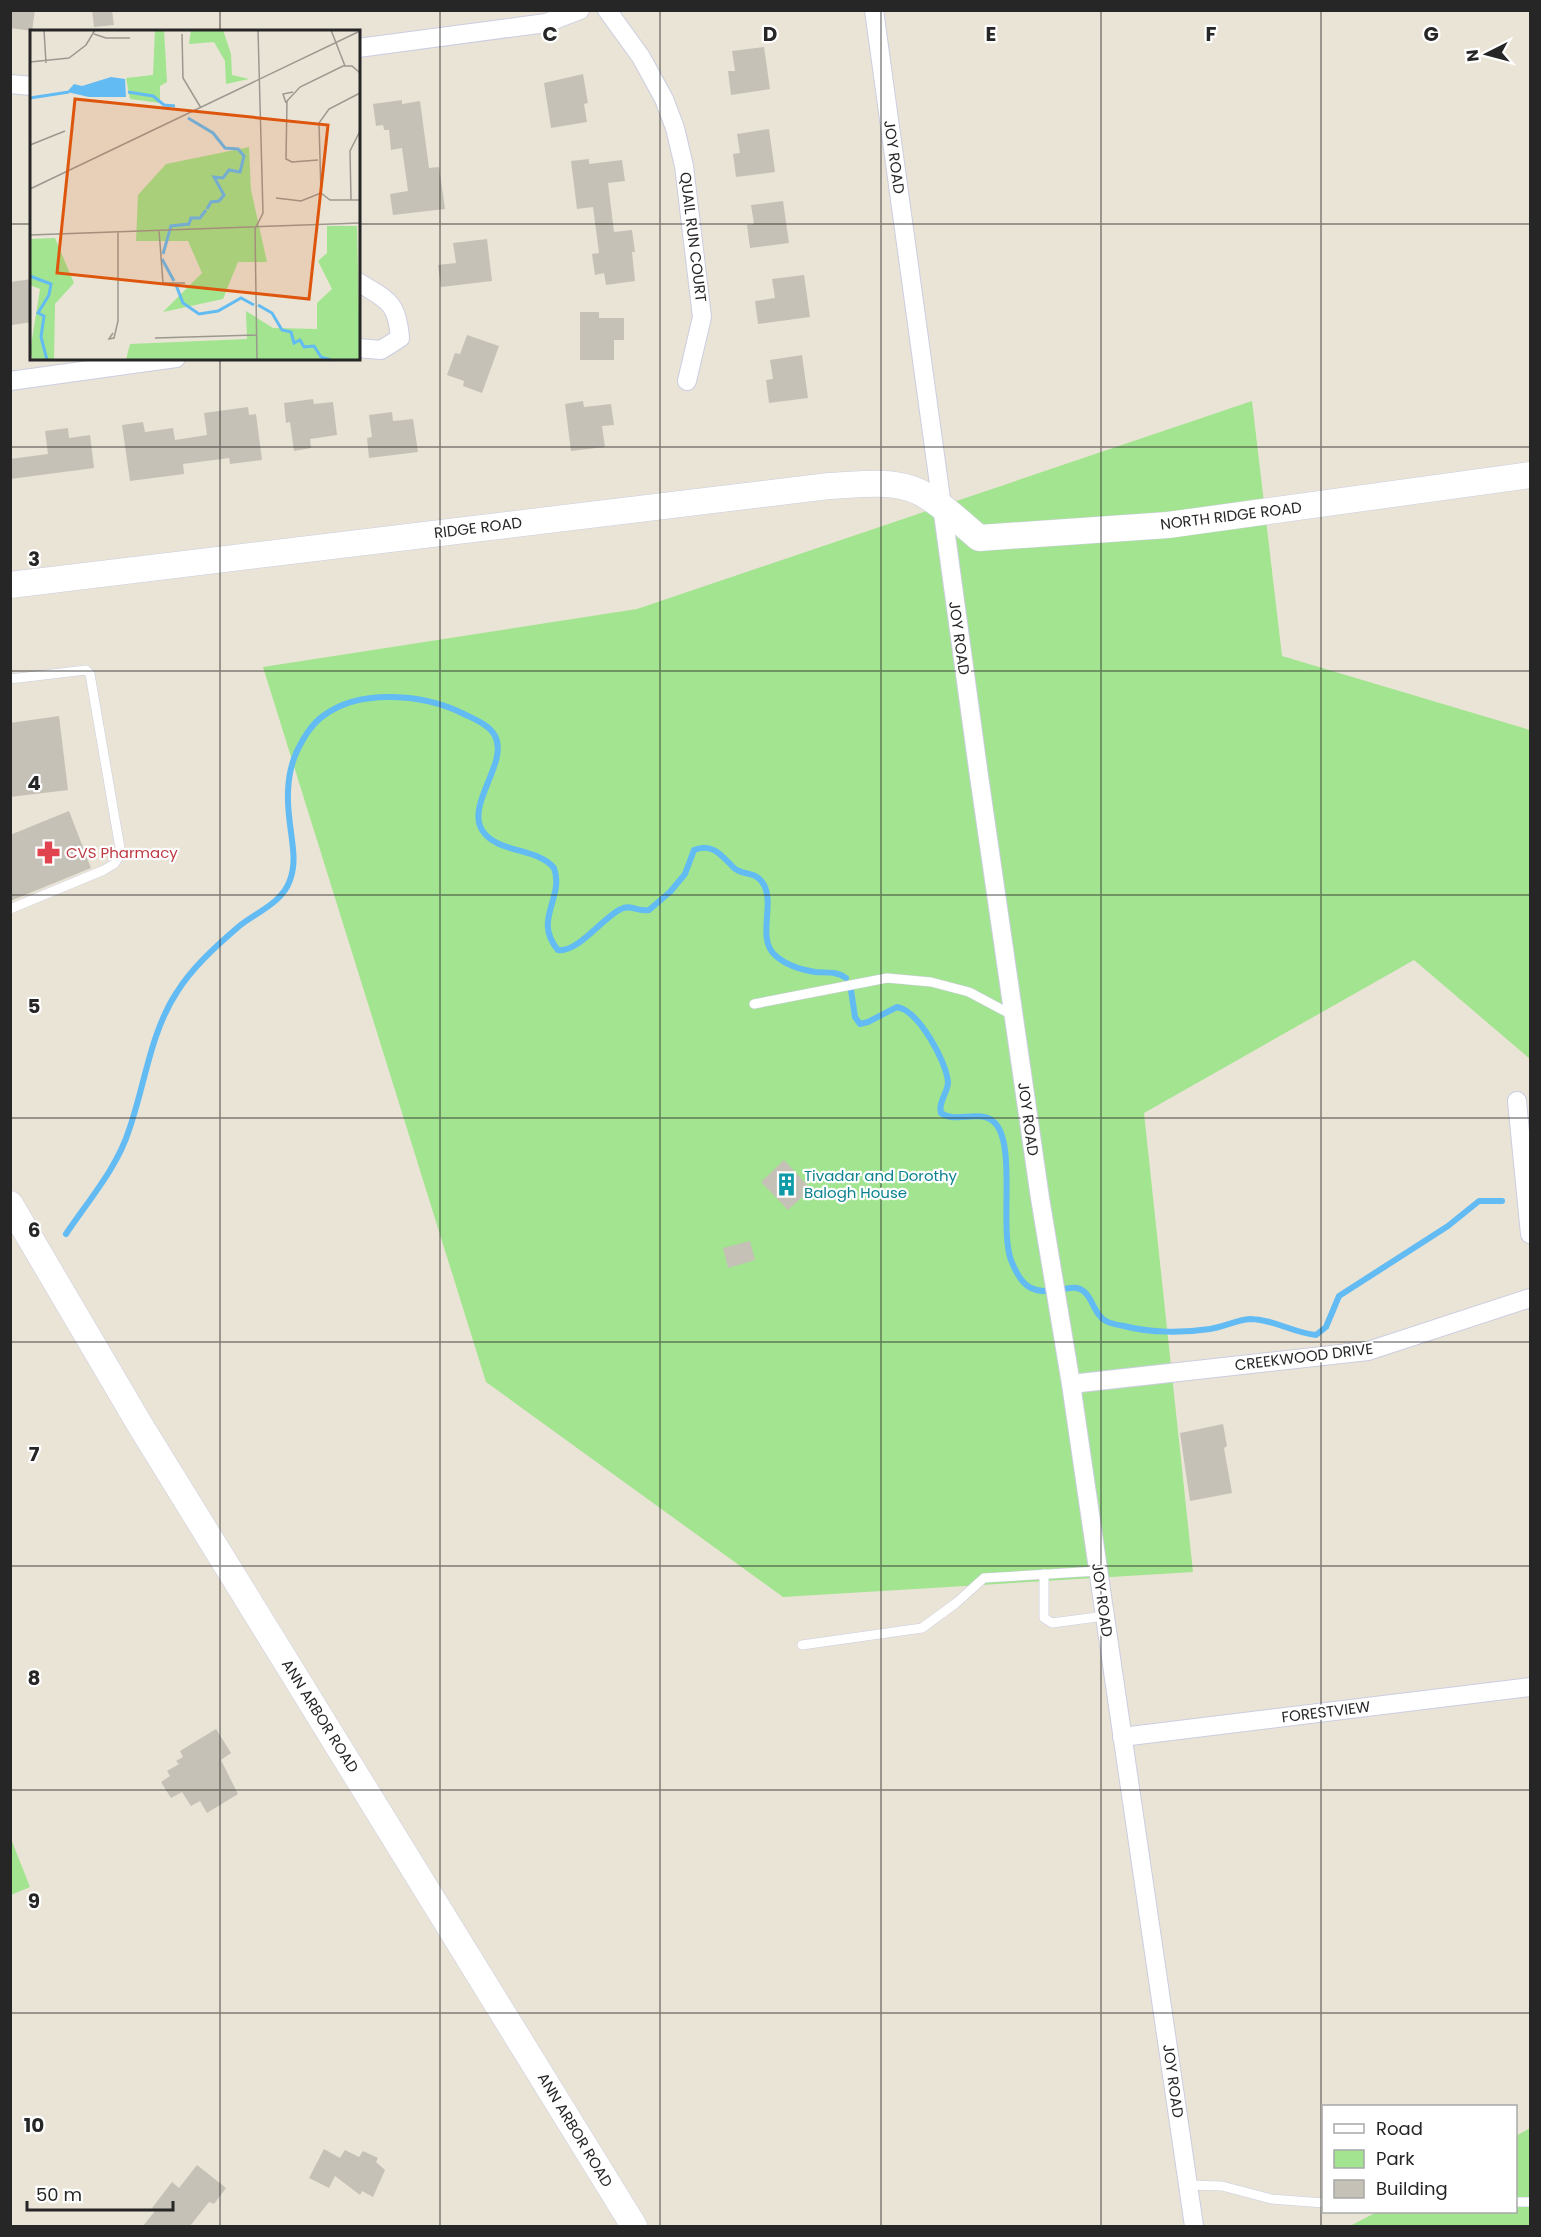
<svg xmlns="http://www.w3.org/2000/svg" width="1541" height="2237" font-family="Poppins,sans-serif">
  <rect width="100%" height="100%" fill="#eae4d6"/>
  <g fill="#a2e48f">
    <path d="M1252,401L1282,656L1530,730V1059L1414,960L1144,1113L1193,1572L783,1597L486,1382L263,667L637,609Z"/>
    <path d="M11,1839L30,1887L11,1895H10Z"/>
    <path d="M1530,2128V2226H1350L1377,2212H1516V2136Z"/>
  </g>
  <g fill="none" stroke-linecap="round" stroke-linejoin="round">
    <g stroke="#63bbf3" stroke-width="6">
      <path d="M851,990L855,1017L860,1024L868,1022L897,1007C919,1011 946,1061 948,1082C948,1093 938,1101 941,1113C956,1124 980,1109 994,1122C1017,1143 999,1228 1011,1260C1021,1286 1032,1295 1059,1290C1065,1289 1072,1287 1077,1288C1092,1291 1093,1315 1106,1321C1111,1324 1118,1325 1124,1326C1150,1333 1183,1333 1210,1329C1224,1327 1236,1320 1250,1319C1273,1319 1294,1333 1316,1335L1326,1327L1339,1296L1448,1226L1479,1201H1502"/>
      <path d="M66,1234C88,1201 117,1168 129,1130C145,1085 150,1033 177,992C192,968 215,947 237,928C254,913 282,904 290,880C296,864 293,848 291,832C287,805 285,777 297,751C304,737 311,725 323,716C360,688 424,694 464,714C474,719 490,725 495,736C509,762 466,804 482,830C497,854 537,847 554,868C565,898 532,920 558,950C578,953 602,918 621,909C630,904 639,912 649,910L670,892L685,874L694,850C712,842 722,856 733,867C742,877 755,869 764,885C775,905 756,940 776,956C786,965 803,970 815,972C826,973 837,971 846,978"/>
    </g>
  </g>
  <g fill="#c5c1b7">
    <path d="M10,10H35L32,31L10,28Z"/>
    <path d="M92,10H112L114,25L94,27Z"/>
    <path d="M764,47L770,89L731,95L728,71H735L732,51Z"/>
    <path d="M583,74L588,103L584,104L587,122L551,128L544,83Z"/>
    <path d="M402,100V104L420,101L429,168L439,167L445,209L393,215L390,194L408,191L402,148L391,150L389,130H384L383,125L376,126L373,104Z"/>
    <path d="M769,129L775,172L736,177L733,154L740,153L737,134Z"/>
    <path d="M589,159V164L622,160L625,181L608,183L614,232L632,230L635,252H632L635,281L606,285L604,273L595,275L592,254L599,253L593,207L577,209L571,161Z"/>
    <path d="M783,201L789,243L750,248L747,225L754,224L751,205Z"/>
    <path d="M487,239L492,281L441,287L438,265L456,263L453,243Z"/>
    <path d="M804,275L810,317L758,324L755,301L775,298L772,279Z"/>
    <path d="M32,279V322L12,325L10,282Z"/>
    <path d="M580,312H599V318H624V340H614V360H580Z"/>
    <path d="M467,335L499,346L482,393L463,386L464,381L447,375L455,353L460,354Z"/>
    <path d="M802,355L808,398L769,403L766,380L773,379L770,360Z"/>
    <path d="M313,399L314,404L333,402L337,435L310,439L311,448L294,451L290,422L286,423L284,403Z"/>
    <path d="M583,401L584,407L611,404L614,425L602,426L605,447L571,451L565,404Z"/>
    <path d="M248,407L249,415L256,414L262,460L230,464L229,458L183,464L184,474L130,481L122,425L143,422L145,432L173,428L175,440L207,435L204,413Z"/>
    <path d="M392,412L393,421L413,419L418,452L369,458L367,438L372,437L369,415Z"/>
    <path d="M68,428L69,438L90,435L94,468L10,479V459L48,454L45,431Z"/>
    <path d="M59,716L68,790L10,797V723Z"/>
    <path d="M69,811L91,868L10,901V835Z"/>
    <path d="M784,1160L811,1189L788,1210L761,1182Z"/>
    <path d="M750,1241L755,1260L728,1268L723,1248Z"/>
    <path d="M1223,1424L1227,1446L1224,1448L1232,1493L1190,1501L1180,1433Z"/>
    <path d="M216,1729L231,1753L221,1760L238,1794L207,1813L200,1801L191,1806L182,1792L171,1798L161,1782L170,1776L167,1771L179,1764L176,1761L183,1757L180,1751Z"/>
    <path d="M324,2149L340,2158L345,2150L359,2157L363,2151L378,2158L376,2162L385,2170L373,2197L362,2191L360,2195L335,2176L329,2188L309,2178Z"/>
    <path d="M197,2165L226,2188L214,2204L209,2202L190,2226H143L155,2211L152,2208L172,2182L179,2188Z"/>
  </g>
  <g fill="none" stroke-linecap="round" stroke-linejoin="round">
    <defs>
      <g id="lane">
        <path d="M10,679L86,670L90,674L121,854L114,864L104,870L10,909"/>
        <path d="M754,1004L887,978L931,982L969,992L1014,1016"/>
        <path d="M1044,1574V1618L1052,1623L1105,1616"/>
        <path d="M802,1645L922,1628L956,1603L984,1578L1098,1571"/>
        <path d="M1188,2185L1222,2186L1271,2199L1324,2203"/>
        <path d="M1516,2202H1530"/>
      </g>
      <g id="street">
        <path d="M607,10L641,57L664,99L675,128L684,166L702,317L687,381"/>
        <path d="M874,10L979,776L1040,1198L1071,1384L1194,2226"/>
        <path d="M358,48L546,23L580,10"/>
        <path d="M10,84L32,86"/>
        <path d="M358,282C387,300 397,301 400,338L381,350L358,348"/>
        <path d="M10,381L176,358"/>
        <path d="M1517,1101L1530,1234"/>
        <path d="M1071,1384L1368,1351L1530,1298"/>
        <path d="M1122,1737L1530,1687"/>
      </g>
      <g id="secondary">
        <path d="M10,585L829,486C855,485 886,480 912,489C933,496 961,523 979,538L1168,525L1530,475"/>
        <path d="M10,1204L140,1425L634,2226"/>
      </g>
    </defs>
    <use href="#lane" stroke="#cccde1" stroke-width="10"/>
    <use href="#street" stroke="#cccde1" stroke-width="20"/>
    <use href="#secondary" stroke="#cccde1" stroke-width="27"/>
    <use href="#lane" stroke="#fff" stroke-width="9"/>
    <use href="#street" stroke="#fff" stroke-width="18"/>
    <use href="#secondary" stroke="#fff" stroke-width="26"/>
  </g>
  <path fill="none" stroke="#262626" stroke-width="1.5" stroke-opacity="0.55" d="M220,10V32M440,10V2226M660,10V2226M881,10V2226M1101,10V2226M1321,10V2226M10,224H32M358,224H1530M220,358V2226M10,447H1530M10,671H1530M10,895H1530M10,1118H1530M10,1342H1530M10,1566H1530M10,1790H1530M10,2013H1530"/>
  <defs>
    <symbol id="pharmacy-bare" viewBox="-9 -9 18 18"><path d="M-2-6h4v4h4v4h-4v4h-4v-4h-4v-4h4Z" fill="#e0444e" stroke="#fff" stroke-width="2.5" paint-order="stroke"/></symbol>
    <symbol id="building-bare" viewBox="-9 -9 18 18"><path d="M-4-6H4V6H1V3H-1V6H-4ZM-2.5-4.3h1.7v1.8h-1.7ZM.8-4.3h1.7v1.8H.8ZM-2.5-1h1.7V.8h-1.7ZM.8-1h1.7V.8H.8Z" fill="#0f9aa8" stroke="#fff" stroke-width="2.5" paint-order="stroke"/></symbol>
  </defs>
  <g fill-rule="evenodd">
    <use href="#pharmacy-bare" x="32" y="836" width="33" height="33"/>
    <use href="#building-bare" x="770" y="1168" width="33" height="33"/>
  </g>
  <g text-anchor="middle" stroke-width="4.5" stroke-linejoin="round" paint-order="stroke">
    <g font-size="15" fill="#262626" stroke="#fff">
      <text transform="translate(894 157) rotate(82)" y="5">JOY ROAD</text>
      <text transform="translate(693 237) rotate(83)" y="5">QUAIL RUN COURT</text>
      <text transform="translate(1231 516) rotate(-7)" y="5">NORTH RIDGE ROAD</text>
      <text transform="translate(478 528) rotate(-7)" y="5">RIDGE ROAD</text>
      <text transform="translate(959 638) rotate(82)" y="5">JOY ROAD</text>
      <text transform="translate(1028 1119) rotate(82)" y="5">JOY ROAD</text>
      <text transform="translate(1304 1357) rotate(-7)" y="5">CREEKWOOD DRIVE</text>
      <text transform="translate(1102 1600) rotate(82)" y="5">JOY ROAD</text>
      <text transform="translate(1326 1712) rotate(-7)" y="5">FORESTVIEW</text>
      <text transform="translate(320 1716) rotate(58)" y="5">ANN ARBOR ROAD</text>
      <text transform="translate(1173 2081) rotate(82)" y="5">JOY ROAD</text>
      <text transform="translate(575 2130) rotate(59)" y="5">ANN ARBOR ROAD</text>
    </g>
    <g font-size="15" fill="#be3a42" stroke="#fff" text-anchor="start">
      <text x="66" y="858">CVS Pharmacy</text>
    </g>
    <g font-size="15" fill="#0d838f" stroke="#fff" text-anchor="start">
      <text x="804" y="1181">Tivadar and Dorothy<tspan x="804" dy="17">Balogh House</tspan></text>
    </g>
  </g>
  <g transform="translate(30 30)">
    <rect width="330" height="330" fill="#eae4d6"/>
    <path d="M125,0H134L137,52L130,56V73L100,69L96,48L123,45ZM161,0H193L201,24L202,45L219,49L196,54L195,31L184,12L159,14ZM219,117L221,160L237,232H208L193,269L133,282L172,243L158,211H106L108,165L136,134ZM297,196H327L330,330H96L100,314L217,309L216,281L243,298L287,299V273L302,259L288,231L297,223ZM25,208L44,253L25,274L24,330H3L0,322L10,259L0,255V209Z" fill="#a2e48f"/>
    <path d="M81,47L95,49L96,67H59L37,62L44,54L52,56Z" fill="#63bbf3"/>
    <path fill="none" stroke="#63bbf3" stroke-width="3" d="M98,62L123,66L134,75L145,76M0,68L39,62M158,88L183,103L195,118L208,119L214,126L210,142L199,140L193,148L184,147L194,165L189,171L181,172L177,179M133,224L141,196L159,194L161,188H170L176,180M132,229L144,251M0,246L21,254L19,265L8,283L14,286L11,307L17,330M146,255L153,273L169,284L188,281L211,268L224,275M228,275L242,283L252,300L261,302L264,313L270,310L274,317L284,316L291,327L301,330"/>
    <path fill="none" stroke="#9c9890" stroke-width="1.5" d="M14,0L16,33M301,0L315,36M64,4L76,8H100M152,4L153,48L171,78M0,32L39,28L56,15L65,0M256,73L253,64L263,62M0,115L35,101M288,130L262,132L256,129L257,71L270,57L313,36H322L330,43M0,159L330,1M291,163L289,93L299,79L330,63M291,163L300,170H330M246,168L271,171L291,163M321,170L320,121L330,101M129,200L133,253H155M0,205L330,193M83,303L79,309L84,308L88,291V201M125,308L227,305M227,330L225,199L233,183L228,0"/>
    <path fill="#de560d" fill-opacity="0.15" stroke="#de560d" stroke-width="3" d="M45,69L298,95L279,269L27,243Z"/>
    <rect width="330" height="330" fill="none" stroke="#262626" stroke-width="3"/>
  </g>
  <g font-size="20" text-anchor="middle" font-weight="bold" fill="#262626" stroke="#fff" stroke-width="4.5" stroke-linejoin="round" paint-order="stroke">
    <text x="550" y="41">C</text>
    <text x="770" y="41">D</text>
    <text x="991" y="41">E</text>
    <text x="1211" y="41">F</text>
    <text x="1431" y="41">G</text>
    <text x="34" y="566">3</text>
    <text x="34" y="790">4</text>
    <text x="34" y="1013">5</text>
    <text x="34" y="1237">6</text>
    <text x="34" y="1461">7</text>
    <text x="34" y="1685">8</text>
    <text x="34" y="1908">9</text>
    <text x="34" y="2132">10</text>
  </g>
  <rect width="1541" height="2237" fill="none" stroke="#262626" stroke-width="24"/>
  <rect x="1322" y="2105" width="195" height="108" fill="#ffffff" stroke="#a8a8a8" stroke-width="1.5"/>
  <rect x="1334" y="2124" width="30" height="9" fill="#ffffff" stroke="#a8a8a8" stroke-width="1.5"/>
  <text x="1376" y="2135" font-size="18" fill="#262626">Road</text>
  <rect x="1334" y="2150" width="30" height="18" fill="#a2e48f" stroke="#a8a8a8" stroke-width="1.5"/>
  <text x="1376" y="2165" font-size="18" fill="#262626">Park</text>
  <rect x="1334" y="2180" width="30" height="18" fill="#c5c1b7" stroke="#a8a8a8" stroke-width="1.5"/>
  <text x="1376" y="2195" font-size="18" fill="#262626">Building</text>
  <g transform="translate(1487 54) rotate(264)" stroke="#ffffff" stroke-width="4.5" paint-order="stroke">
  <path d="M0-4.5L10 22L0 15L-10 22Z" fill="#262626"/>
  <text y="-9" font-size="16" font-weight="bold" text-anchor="middle" fill="#262626">N</text>
  </g>
  <path d="M27 2201v9h146v-9" fill="none" stroke="#262626" stroke-width="3"/>
  <text x="36" y="2201" font-size="18" fill="#262626" stroke="#ffffff" stroke-width="4.5" paint-order="stroke">50 m</text>
</svg>
